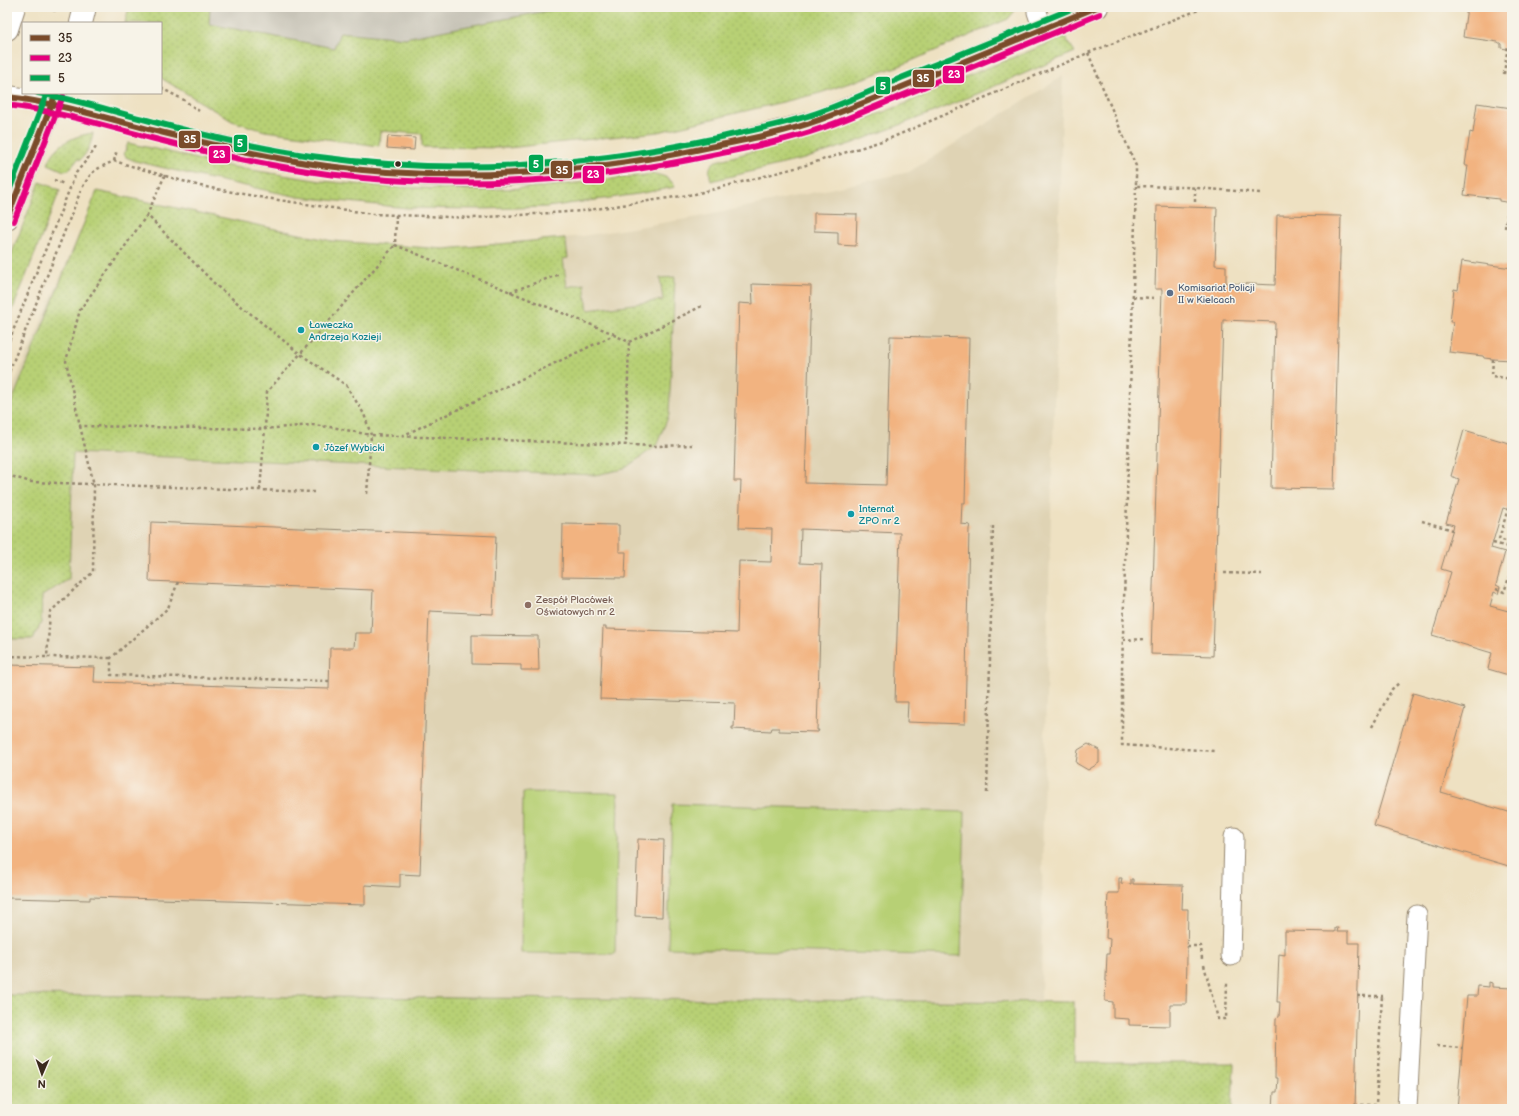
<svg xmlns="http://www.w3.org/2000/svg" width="1519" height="1116" font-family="'Balsamiq Sans',sans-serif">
  <defs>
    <pattern id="green-dots" width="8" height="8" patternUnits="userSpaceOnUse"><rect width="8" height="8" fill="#b7d075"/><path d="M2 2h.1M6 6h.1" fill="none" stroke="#9eb365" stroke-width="1.8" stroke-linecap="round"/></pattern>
  </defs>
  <rect width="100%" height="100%" fill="#f7f3e8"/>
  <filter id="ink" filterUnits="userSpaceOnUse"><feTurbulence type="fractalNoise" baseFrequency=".025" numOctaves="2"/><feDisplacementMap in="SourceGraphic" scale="8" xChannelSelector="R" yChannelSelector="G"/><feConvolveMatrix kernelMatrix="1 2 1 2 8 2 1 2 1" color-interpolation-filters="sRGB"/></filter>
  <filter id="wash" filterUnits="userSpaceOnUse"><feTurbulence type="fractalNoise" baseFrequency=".012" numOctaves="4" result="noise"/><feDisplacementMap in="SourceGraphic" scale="16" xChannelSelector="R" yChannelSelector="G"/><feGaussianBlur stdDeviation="0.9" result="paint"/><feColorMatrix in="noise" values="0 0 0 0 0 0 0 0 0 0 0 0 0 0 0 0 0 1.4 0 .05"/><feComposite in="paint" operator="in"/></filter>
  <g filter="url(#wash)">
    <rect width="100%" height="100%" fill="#eee1c2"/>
    <path fill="#dfd3b4" d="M1063,76L1043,808L1041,1002L7,995V401L97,191L332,241L444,249L583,236L699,217L909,172Z"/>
    <path fill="#c8c4b8" d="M147,7H925L498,89L161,23H143Z"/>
    <g fill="url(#green-dots)" stroke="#797d4a">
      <path d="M129,7H210L209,24L334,48L340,32L405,38L568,7H1018L1008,19L902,65L820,93L658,132L508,148L422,147V134L380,131L379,146L265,131L232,121L161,78V23H125Z"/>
      <path d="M1065,37L1075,52L931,113L853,143L804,159L711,181C709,172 708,165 716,161L813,136L863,120L907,103L957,80Z"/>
      <path d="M93,133C92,142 87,154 80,160L78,159L69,170L64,171L48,164C55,144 73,136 93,133Z"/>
      <path d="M128,143L169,152L216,164L264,172L321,181L387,187L482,190L542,187L655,174C664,176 671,178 675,187L638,194L547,207L481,209L407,208L299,197L202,177L135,161L126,157L124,154Z"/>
      <path d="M40,182L60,190L7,324V265Z"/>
      <path d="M97,191L332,241L444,249L564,238L566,243L568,258L563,259L567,287L584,284L588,310L663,300L660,278L675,277L669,415L656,446L624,469L595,475L73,453L69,579L42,596L41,623L33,639H7V414Z"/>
      <path d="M7,995L1074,1002V1063H1234L1232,1109H7Z"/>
    </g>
    <g fill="#b7d075" stroke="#797d4a">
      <path d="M523,792L618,793L615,954L521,953Z"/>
      <path d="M672,804L965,812L961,956L668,948Z"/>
    </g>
    <g id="blocks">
      <g fill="#f2b380">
        <path d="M1467,7H1512V50L1501,48V44L1498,42L1463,37Z"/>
        <path d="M1477,103L1512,108V203L1499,201V199L1464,195L1468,165H1465L1470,132L1473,133Z"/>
        <path d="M388,136L415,138L414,150L387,148Z"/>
        <path d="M1157,206L1217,208L1215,265L1226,266V283L1275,285L1277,215L1341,216L1334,489L1271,488L1275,322L1223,320L1213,656L1151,654L1162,289H1155Z"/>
        <path d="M814,213L857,214L856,246L838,245V232L814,231Z"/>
        <path d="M1462,261L1512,268V360L1493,359L1484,358L1483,356L1449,352L1453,322H1450L1454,289L1458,290Z"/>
        <path d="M752,284L811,286L805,483L886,485L890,336L969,338L965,503H962L961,524L970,525L969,529L965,724L907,722L908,702H895L900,533L801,529L800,563L822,564L817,730H819L818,732L779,731V728H772L771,731L732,729V727H734L735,703L600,699L603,627H606V629L737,633L739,561L771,562L772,529L739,528L741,481H734L739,303L753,304Z"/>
        <path d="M1464,430L1512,444V511L1503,508L1491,548L1505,552L1496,585L1500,587L1498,594L1494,592L1490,606L1512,612V676L1488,669L1492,653L1432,635L1451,572L1441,569L1454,525L1446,523L1459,479L1451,476Z"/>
        <path d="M151,522L496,536L493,614L429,611L420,875L400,874V887L365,885V905L90,897V900L7,898V665L95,667L94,682L329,689L330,648H354L355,633H371L373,590L149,581Z"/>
        <path d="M563,524L619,525V552H626L625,578L562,577Z"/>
        <path d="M472,635L538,636L539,670H521V665L472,664Z"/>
        <path d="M1413,693L1465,708L1441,792L1512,813V867L1374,826Z"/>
        <path d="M1088,744L1099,750V763L1088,770L1076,763L1078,750Z"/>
        <path d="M638,839L664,840L662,917L635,916Z"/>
        <path d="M1119,878H1122L1121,883L1131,884V879H1133V884L1183,885L1182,909H1188L1186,1004H1170V1026L1129,1025V1019L1113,1018V1002L1105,1001L1107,954H1109L1110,939L1106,938L1108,893H1119Z"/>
        <path d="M1335,928H1338L1337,932H1348V943H1359L1355,1109H1273L1274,1092H1277L1278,1078H1275L1276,1018L1279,1017L1280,1002H1277L1279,954L1285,955V931L1335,932Z"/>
        <path d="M1489,982L1492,983V987L1512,988V1109H1457L1467,996H1477L1478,986L1489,987Z"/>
      </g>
    </g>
  </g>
  <g filter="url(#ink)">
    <use href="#blocks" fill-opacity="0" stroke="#948670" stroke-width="1"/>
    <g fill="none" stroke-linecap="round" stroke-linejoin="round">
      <defs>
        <g id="service">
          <path d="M1037,7V12L1043,30"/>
          <path d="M1231,956L1234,837"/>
          <path d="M1407,1109L1417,915"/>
        </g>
        <path id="minor" d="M7,97C22,99 37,100 52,104C69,108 87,113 104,117C171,135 238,153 306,163C367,172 430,177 492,175C600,172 714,150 818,121L1097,7"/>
        <g id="tertiary">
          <path d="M81,23L85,7"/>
          <path d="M7,29L14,7"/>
          <path d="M7,218L56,93"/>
        </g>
      </defs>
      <use href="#service" stroke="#948670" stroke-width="21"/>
      <use href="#minor" stroke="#948670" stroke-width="24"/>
      <use href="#tertiary" stroke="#948670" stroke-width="24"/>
      <g stroke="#948670" stroke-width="2.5" stroke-dasharray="3 3" stroke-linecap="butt">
        <path d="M47,8L56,11"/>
        <path d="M1088,53L1136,166V186L1184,187L1261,193"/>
        <path d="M1504,74L1508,45"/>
        <path d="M161,88L184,100L199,111"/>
        <path d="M114,161L117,150"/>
        <path d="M165,175L147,215L218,287L300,354L346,385L364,414L371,435"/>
        <path d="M54,180L64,184"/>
        <path d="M1136,186L1122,670V745L1215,751"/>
        <path d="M1195,202V188"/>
        <path d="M147,215L80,310L66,361L80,426L265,429L267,392L395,245"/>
        <path d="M396,215L395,245L614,334"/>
        <path d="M1505,228L1509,202"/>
        <path d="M510,292L560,274"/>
        <path d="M1133,297L1155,298"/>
        <path d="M629,342L702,306"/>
        <path d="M7,346L76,173L93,152L97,145"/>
        <path d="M1493,359L1492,376L1512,379"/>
        <path d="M7,377L81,190C92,170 94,170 114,161L200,186L265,198L373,214L473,218L582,211L695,194L803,166L891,138L1088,53L1206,7"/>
        <path d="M80,426L94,485L93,572L50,612L47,657L111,658"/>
        <path d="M402,436L614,335L629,342L626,445"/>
        <path d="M7,475L31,482L314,492"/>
        <path d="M260,490L265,429L313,425L337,428L370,435"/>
        <path d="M367,494L371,435L656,446L692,445"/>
        <path d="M1510,502L1499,539L1512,543"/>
        <path d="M1422,521L1453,530"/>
        <path d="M1493,543L1512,548"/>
        <path d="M1224,573L1262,574"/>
        <path d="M178,582L168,608L111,658V675L329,681"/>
        <path d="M1496,589L1504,592L1512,569"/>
        <path d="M1123,640L1147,639"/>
        <path d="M7,656L47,657"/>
        <path d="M1372,727L1392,689L1399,683"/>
        <path d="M987,793L993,525"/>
        <path d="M1187,946H1201L1202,959"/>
        <path d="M1204,965L1218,1019H1226L1227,982"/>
        <path d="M1357,996H1383"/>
        <path d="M1437,1046L1462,1048"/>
        <path d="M1355,1105H1376L1382,996"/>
      </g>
      <use href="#service" stroke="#fff" stroke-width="19"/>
      <use href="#minor" stroke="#fff" stroke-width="22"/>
      <use href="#tertiary" stroke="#fff" stroke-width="22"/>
      <defs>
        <g id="bus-1">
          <path d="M7,97C58,103 106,118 156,131C212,145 269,158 327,166C457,183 587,174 715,146C750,139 786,132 819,120C851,109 882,95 914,82C975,57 1036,32 1097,7"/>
          <path d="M7,218L56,93"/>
        </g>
        <g id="bus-2">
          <path d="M7,105C56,111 103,125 151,138C209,153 268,166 328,174C459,191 589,182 717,154C752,147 788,140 822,128C854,117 885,102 916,90C978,64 1039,39 1100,14"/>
          <path d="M14,221L63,96"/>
        </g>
        <g id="bus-3">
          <path d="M38,93C74,99 108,110 143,119C198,134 254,148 311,156C448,175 577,168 712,139C747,131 783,125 817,113C845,103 873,90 901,78C960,55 1018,31 1076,7"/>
          <path d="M7,196L47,93"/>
        </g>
      </defs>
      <use href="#bus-1" stroke="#f7f3e8" stroke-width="9"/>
      <use href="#bus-2" stroke="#f7f3e8" stroke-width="9"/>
      <use href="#bus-3" stroke="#f7f3e8" stroke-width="9"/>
      <use href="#bus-1" stroke="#7a4b2a" stroke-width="6"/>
      <use href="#bus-2" stroke="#e5007d" stroke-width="6"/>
      <use href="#bus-3" stroke="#00a651" stroke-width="6"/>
    </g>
  </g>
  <circle fill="#3b2a1e" stroke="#f7f3e8" stroke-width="1.5" cx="398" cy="164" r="3.5"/>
  <circle fill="#5c6f8a" stroke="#f7f3e8" stroke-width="1.5" cx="1170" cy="293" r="4"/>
  <g fill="#0f9aa8" stroke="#f7f3e8" stroke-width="1.5">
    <circle cx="301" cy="330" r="4"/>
    <circle cx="316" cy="447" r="4"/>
    <circle cx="851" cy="514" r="4"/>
  </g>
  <circle fill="#8d6e63" stroke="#f7f3e8" stroke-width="1.5" cx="528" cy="605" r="4"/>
  <g text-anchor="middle" stroke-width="3" stroke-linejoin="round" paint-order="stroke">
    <g font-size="10" fill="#4e5e75" stroke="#f7f3e8" text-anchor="start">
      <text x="1178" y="291">Komisariat Policji<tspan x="1178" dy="12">II w Kielcach</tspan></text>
    </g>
    <g font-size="10" fill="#0d838f" stroke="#f7f3e8" text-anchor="start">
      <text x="309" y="328">Ławeczka<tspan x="309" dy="12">Andrzeja Kozieji</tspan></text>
      <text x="324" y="451">Józef Wybicki</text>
      <text x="859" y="512">Internat<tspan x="859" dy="12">ZPO nr 2</tspan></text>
    </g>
    <g font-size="10" fill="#785e54" stroke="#f7f3e8" text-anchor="start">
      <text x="536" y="603">Zespół Placówek<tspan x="536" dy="12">Oświatowych nr 2</tspan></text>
    </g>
  </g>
  <g stroke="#f7f3e8" stroke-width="1.5">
    <rect x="942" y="65" width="23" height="19" rx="4" fill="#e5007d"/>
    <rect x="912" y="69" width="23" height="19" rx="4" fill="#7a4b2a"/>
    <rect x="875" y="76" width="16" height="19" rx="4" fill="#00a651"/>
    <rect x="178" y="130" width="23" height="19" rx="4" fill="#7a4b2a"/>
    <rect x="233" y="134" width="15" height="19" rx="4" fill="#00a651"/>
    <rect x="208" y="145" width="23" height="19" rx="4" fill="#e5007d"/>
    <rect x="528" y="154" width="16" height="19" rx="4" fill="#00a651"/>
    <rect x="550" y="160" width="23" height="19" rx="4" fill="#7a4b2a"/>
    <rect x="582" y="165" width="23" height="19" rx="4" fill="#e5007d"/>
  </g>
  <g font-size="11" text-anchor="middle" font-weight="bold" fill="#fff">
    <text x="954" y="78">23</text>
    <text x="923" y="82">35</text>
    <text x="883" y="90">5</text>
    <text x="190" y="143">35</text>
    <text x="240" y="147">5</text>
    <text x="219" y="158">23</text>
    <text x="536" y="168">5</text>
    <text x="562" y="174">35</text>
    <text x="593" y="178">23</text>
  </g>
  <rect width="1519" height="1116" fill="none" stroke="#f7f3e8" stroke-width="24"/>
  <rect x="22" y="22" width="140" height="72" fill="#f7f3e8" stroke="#aca397"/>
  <rect x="30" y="35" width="20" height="6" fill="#7a4b2a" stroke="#aca397"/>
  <text x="58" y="42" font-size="12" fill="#3b2a1e">35</text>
  <rect x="30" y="55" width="20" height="6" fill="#e5007d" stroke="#aca397"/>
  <text x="58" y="62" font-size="12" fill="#3b2a1e">23</text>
  <rect x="30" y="75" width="20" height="6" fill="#00a651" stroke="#aca397"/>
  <text x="58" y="82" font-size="12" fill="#3b2a1e">5</text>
  <g transform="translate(42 1074) rotate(182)" stroke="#f7f3e8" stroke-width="3" paint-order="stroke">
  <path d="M0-3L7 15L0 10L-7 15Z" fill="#3b2a1e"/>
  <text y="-6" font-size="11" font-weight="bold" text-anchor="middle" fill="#3b2a1e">N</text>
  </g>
</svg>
